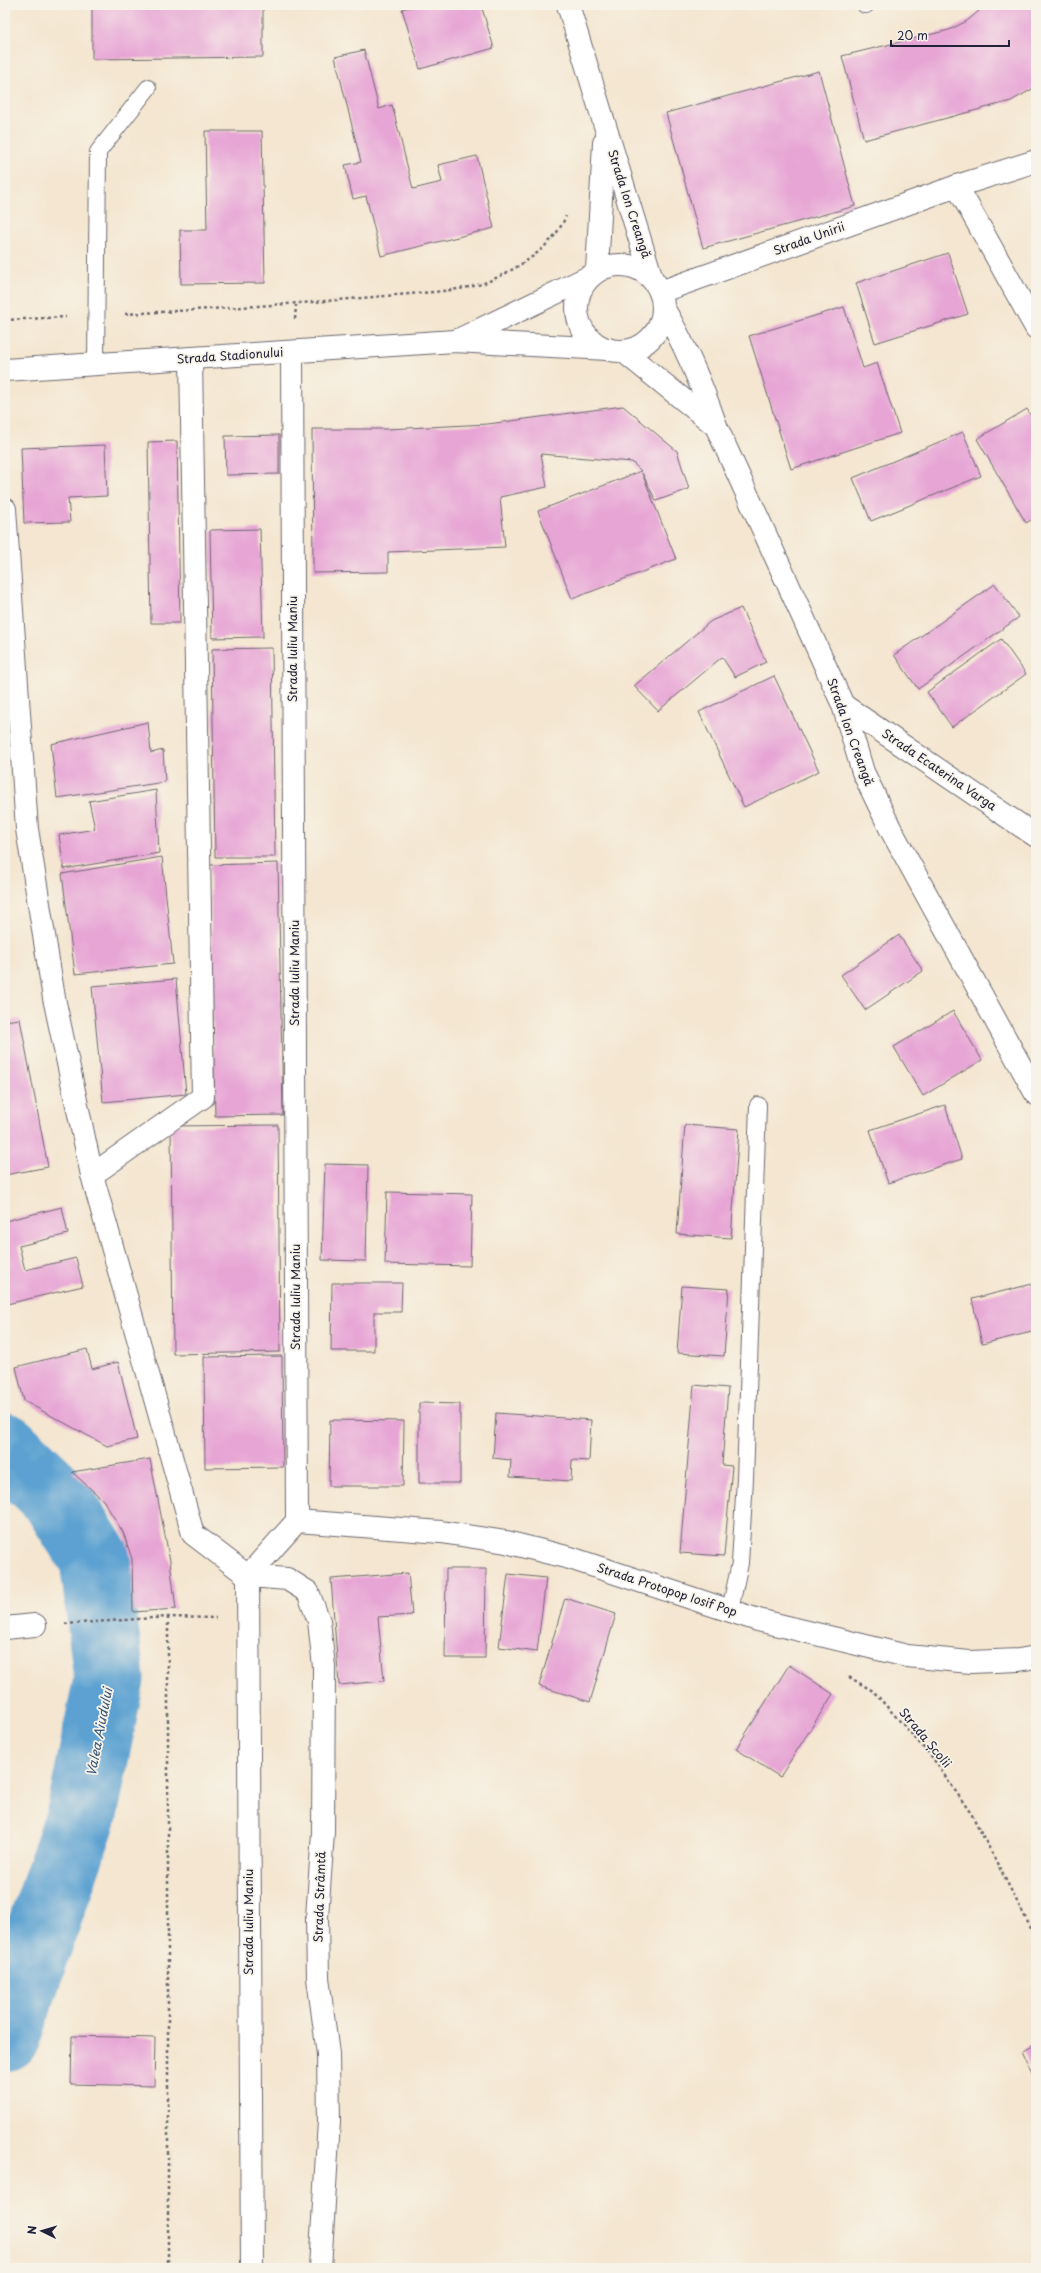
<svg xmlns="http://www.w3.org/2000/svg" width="1041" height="2273" font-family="'Playpen Sans',sans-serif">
  <rect width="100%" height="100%" fill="#f7f3e8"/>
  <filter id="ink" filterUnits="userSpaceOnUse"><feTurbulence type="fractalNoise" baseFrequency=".025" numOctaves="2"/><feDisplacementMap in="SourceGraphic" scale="8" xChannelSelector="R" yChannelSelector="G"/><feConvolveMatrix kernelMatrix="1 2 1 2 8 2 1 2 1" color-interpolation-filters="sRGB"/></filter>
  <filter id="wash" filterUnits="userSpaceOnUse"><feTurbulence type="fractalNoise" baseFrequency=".012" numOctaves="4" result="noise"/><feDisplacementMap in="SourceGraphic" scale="16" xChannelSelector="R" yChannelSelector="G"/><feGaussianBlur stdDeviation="0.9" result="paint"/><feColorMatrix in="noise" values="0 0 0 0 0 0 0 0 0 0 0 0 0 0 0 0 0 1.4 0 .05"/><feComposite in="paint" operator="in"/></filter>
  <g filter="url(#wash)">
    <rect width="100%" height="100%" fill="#f4e6d0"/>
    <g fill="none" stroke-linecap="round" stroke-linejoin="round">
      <path stroke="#5ca1d1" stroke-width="71" d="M5,1448L55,1496L95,1559L109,1679L82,1814L5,2036"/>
    </g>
    <g id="blocks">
      <g fill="#e7a5d5">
        <path d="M92,5H263V57L92,59Z"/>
        <path d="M416,5H481L494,48L420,69L402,9Z"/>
        <path d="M986,5H1036V87L1011,101L864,140L842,56L949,30L967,21Z"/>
        <path d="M364,50L379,109L392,105L413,189L442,182L438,165L477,156L494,228L381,256L366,196L353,199L345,165L361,162L335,57Z"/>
        <path d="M819,71L855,206L703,248L666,113Z"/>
        <path d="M205,131H262L265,283L181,284L180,230H207Z"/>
        <path d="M1036,225V235L1033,226Z"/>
        <path d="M948,253L968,314L875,343L856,283Z"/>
        <path d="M844,307L863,368L877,363L900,433L791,469L749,336Z"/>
        <path d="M623,406L677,451L689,489L656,501L642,473L676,559L572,599L538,511L641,471L632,462L541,454L547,487L500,497L505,547L388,552V572L313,573L312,429H387L488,424Z"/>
        <path d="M1027,409L1036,424V517L1026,523L977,439Z"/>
        <path d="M963,432L981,476L871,521L853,478Z"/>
        <path d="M279,435V474L226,475L225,436Z"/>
        <path d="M177,441L180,623H151L148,442Z"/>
        <path d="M105,445L107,496L68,498L70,522L24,523L21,448Z"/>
        <path d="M260,529L263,637L212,638L210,530Z"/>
        <path d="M995,584L1019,617L918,689L894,655Z"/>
        <path d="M741,608L766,662L735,677L722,657L658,711L634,686L711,621Z"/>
        <path d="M1001,639L1026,674L952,727L927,692Z"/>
        <path d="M272,648L275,857H215L212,649Z"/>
        <path d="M774,676L819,771L744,807L699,712Z"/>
        <path d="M148,722L151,753L163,750L165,782L57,798L51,744Z"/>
        <path d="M156,790L159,853L64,869L59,835L95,829L89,801Z"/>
        <path d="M162,857L173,964L75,974L62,874Z"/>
        <path d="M278,863L283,1115L215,1116L210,865Z"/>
        <path d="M899,935L923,971L865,1010L841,975Z"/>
        <path d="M176,979L186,1094L103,1102L92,986Z"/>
        <path d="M953,1011L982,1060L923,1096L894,1047Z"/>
        <path d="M20,1019L48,1167L5,1175V1021Z"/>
        <path d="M945,1105L962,1159L888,1183L870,1130Z"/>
        <path d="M278,1125L280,1352L173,1354L171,1126Z"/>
        <path d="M685,1125L739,1129L731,1238L677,1234Z"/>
        <path d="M325,1164L368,1165L366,1261L322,1260Z"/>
        <path d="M387,1192L472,1194L470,1266L385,1264Z"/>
        <path d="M62,1207L68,1234L19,1246L25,1270L76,1258L83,1286L7,1304L5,1296V1221Z"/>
        <path d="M332,1283H402L401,1312H374V1351H331Z"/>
        <path d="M1036,1283V1331L982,1344L972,1299Z"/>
        <path d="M682,1286L729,1289L724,1356L677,1353Z"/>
        <path d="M87,1349L92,1369L118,1362L137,1439L107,1446L24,1401L16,1367Z"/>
        <path d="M282,1356L283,1467L205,1468L204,1357Z"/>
        <path d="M694,1385L728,1388L722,1465L732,1466L724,1556L680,1553Z"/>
        <path d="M419,1403L460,1404V1483H419Z"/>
        <path d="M496,1413L591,1420L589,1461L572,1460L571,1481L510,1477L511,1460L493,1458Z"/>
        <path d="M330,1420L404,1421L403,1486H329Z"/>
        <path d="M150,1459L170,1561L176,1609L133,1612L132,1559L123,1532L103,1500L72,1472Z"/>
        <path d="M446,1569H486L485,1658H445Z"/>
        <path d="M408,1573L412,1615L378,1617L384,1681L339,1685L331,1579Z"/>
        <path d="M508,1574L546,1578L537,1652L499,1647Z"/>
        <path d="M565,1598L616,1614L590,1702L539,1686Z"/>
        <path d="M789,1665L833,1694L780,1777L736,1749Z"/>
        <path d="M72,2036L155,2038L154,2086L71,2084Z"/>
        <path d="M1036,2044V2081L1022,2051Z"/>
      </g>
    </g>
  </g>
  <g filter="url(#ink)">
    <use href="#blocks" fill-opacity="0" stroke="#6c676f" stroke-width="1"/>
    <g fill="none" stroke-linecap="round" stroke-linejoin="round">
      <defs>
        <g id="service">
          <path d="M865,5H866"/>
          <path d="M96,364L98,152L148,88"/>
          <path d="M730,1610L740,1563L745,1479L758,1105"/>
        </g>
        <path id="pedestrian" d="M92,1175L203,1097L191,358"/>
        <g id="minor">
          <path d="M957,186L1036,328"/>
          <path d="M660,292L957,186L1036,161"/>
          <path d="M5,509L27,829L54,998L92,1175L193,1534L248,1576"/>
          <path d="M297,1521L441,1532L506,1542L570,1558L758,1620L907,1656L970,1662L1019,1660L1036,1657"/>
          <path d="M248,1576L287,1579L308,1592L319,1621L324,1667L323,1833L317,1917L318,1978L328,2054L329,2121L320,2268"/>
          <path d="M5,1628L35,1625"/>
          <path d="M252,2268L248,1576L297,1521L292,352"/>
        </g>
        <path id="tertiary" d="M843,705L863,772L891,830L1036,1094"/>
        <g id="secondary">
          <path d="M568,5L652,279"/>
          <circle cx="620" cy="308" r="43"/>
          <path d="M597,271L604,143"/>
          <path d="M664,309C686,347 702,385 716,426L843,705L1036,836"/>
          <path d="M456,341L591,276"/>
          <path d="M623,351L716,426"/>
          <path d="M5,370L455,341L608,349"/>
        </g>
      </defs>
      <use href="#service" stroke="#6c676f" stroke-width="18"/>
      <use href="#pedestrian" stroke="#6c676f" stroke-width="24"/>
      <use href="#minor" stroke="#6c676f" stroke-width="24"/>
      <use href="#tertiary" stroke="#6c676f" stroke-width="24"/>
      <use href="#secondary" stroke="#6c676f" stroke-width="24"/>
      <g stroke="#6c676f" stroke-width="2.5" stroke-dasharray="3 3" stroke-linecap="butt">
        <path d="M125,314C212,309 298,304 385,296C413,293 461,292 487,282C517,269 553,248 566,216"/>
        <path d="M295,319L296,305"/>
        <path d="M5,320L66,317"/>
        <path d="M168,1617V2268"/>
        <path d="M65,1624L168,1617L216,1618"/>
        <path d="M849,1677L873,1691L932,1757L972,1815L1036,1938"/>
      </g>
      <use href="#service" stroke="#fff" stroke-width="16"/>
      <use href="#pedestrian" stroke="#fff" stroke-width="22"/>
      <use href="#minor" stroke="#fff" stroke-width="22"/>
      <use href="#tertiary" stroke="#fff" stroke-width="22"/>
      <use href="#secondary" stroke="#fff" stroke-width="22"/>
    </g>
  </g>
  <g text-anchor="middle" stroke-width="3.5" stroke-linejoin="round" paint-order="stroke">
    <g font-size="12" fill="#22223b" stroke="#f7f3e8">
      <text transform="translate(629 204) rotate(72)" y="4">Strada Ion Creangă</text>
      <text transform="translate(809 239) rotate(-20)" y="4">Strada Unirii</text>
      <text transform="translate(230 356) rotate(-4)" y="4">Strada Stadionului</text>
      <text transform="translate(293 649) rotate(-90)" y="4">Strada Iuliu Maniu</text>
      <text transform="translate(850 732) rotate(70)" y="4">Strada Ion Creangă</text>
      <text transform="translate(939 770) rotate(34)" y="4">Strada Ecaterina Varga</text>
      <text transform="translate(295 973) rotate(-90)" y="4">Strada Iuliu Maniu</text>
      <text transform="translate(296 1297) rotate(-90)" y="4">Strada Iuliu Maniu</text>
      <text transform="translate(667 1590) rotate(18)" y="4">Strada Protopop Iosif Pop</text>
      <text transform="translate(925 1738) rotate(50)" y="4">Strada Școlii</text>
      <text transform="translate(320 1897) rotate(-88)" y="4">Strada Strâmtă</text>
      <text transform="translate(249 1922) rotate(-90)" y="4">Strada Iuliu Maniu</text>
    </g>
    <g font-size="13" font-style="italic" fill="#395577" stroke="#f7f3e8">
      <text transform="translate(99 1732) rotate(-79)" y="5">Valea Aiudului</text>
    </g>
  </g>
  <rect width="1041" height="2273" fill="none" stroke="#f7f3e8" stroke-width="20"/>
  <g transform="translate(42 2231) rotate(275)" stroke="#f7f3e8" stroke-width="3" paint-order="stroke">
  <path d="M0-3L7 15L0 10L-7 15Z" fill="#22223b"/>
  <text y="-6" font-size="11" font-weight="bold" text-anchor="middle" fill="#22223b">N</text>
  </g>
  <path d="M891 40v6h118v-6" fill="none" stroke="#22223b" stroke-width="2"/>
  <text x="897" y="40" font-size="12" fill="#22223b" stroke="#f7f3e8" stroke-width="3" paint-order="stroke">20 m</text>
</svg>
